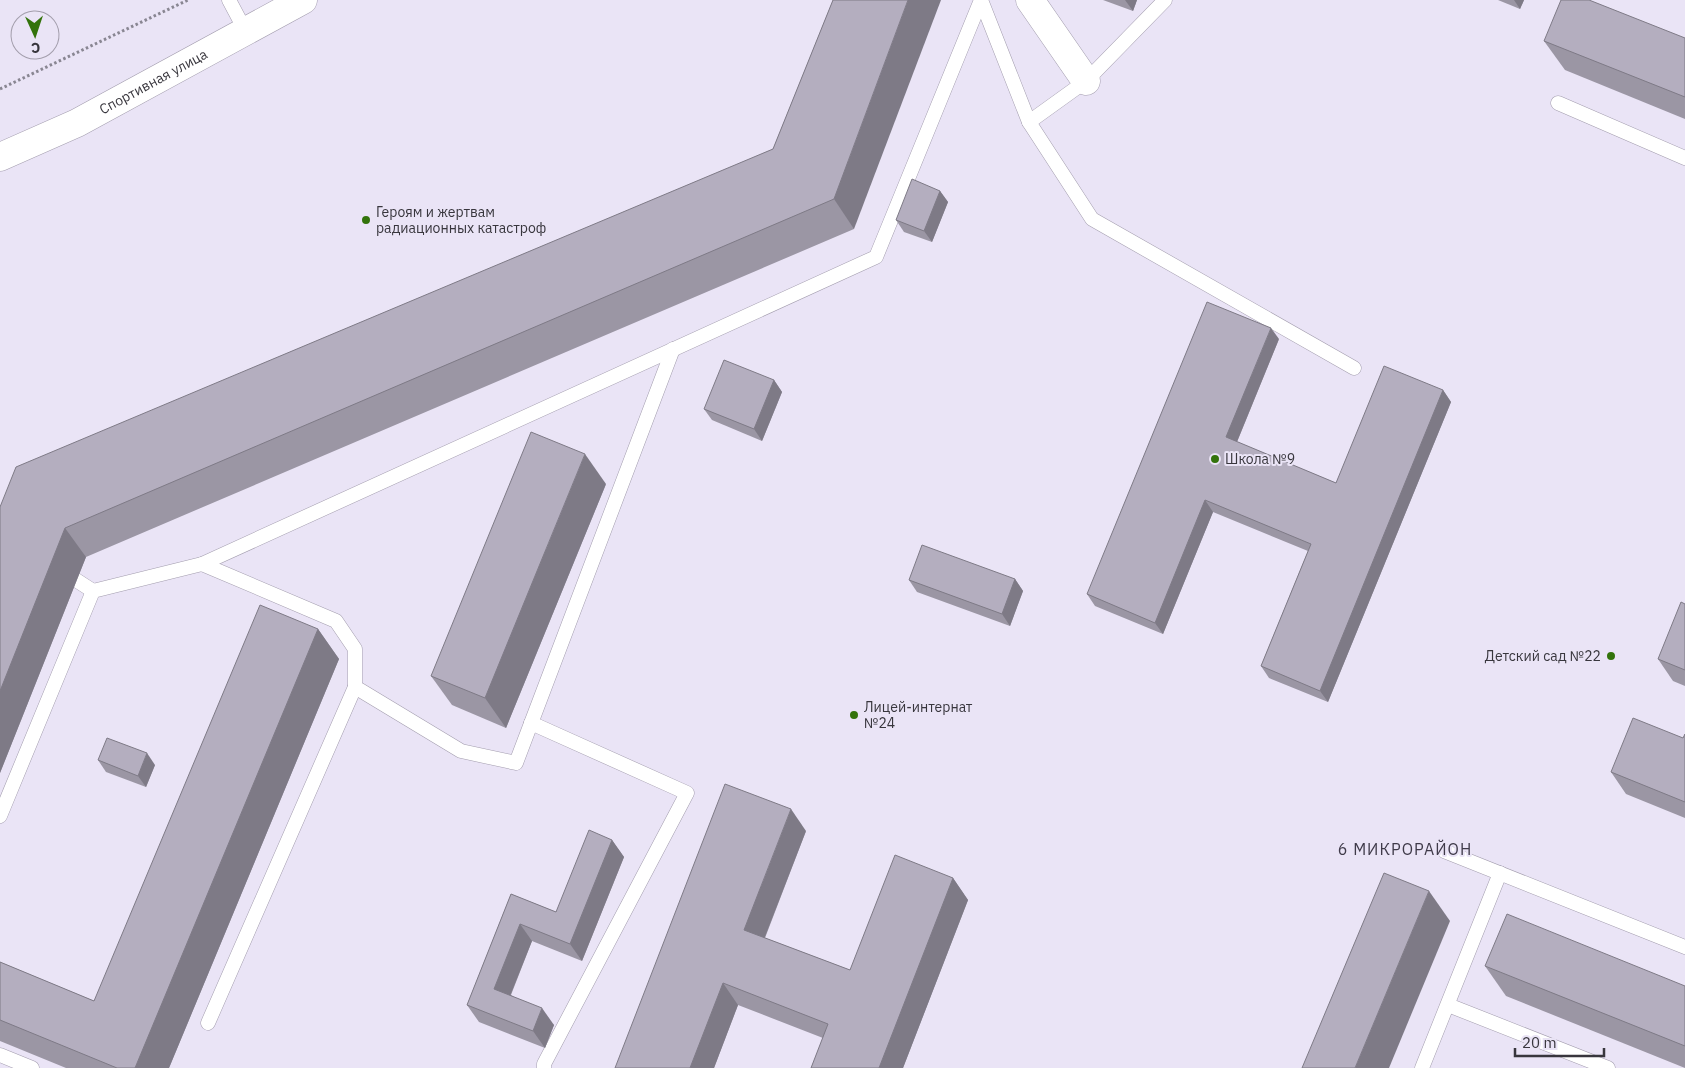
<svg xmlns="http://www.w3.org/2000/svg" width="1685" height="1068" font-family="'IBM Plex Sans',sans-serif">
  <rect width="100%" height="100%" fill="#eae4f6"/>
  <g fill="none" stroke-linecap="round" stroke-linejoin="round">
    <defs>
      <g id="service">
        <path d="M229,0L246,32"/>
        <path d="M981,0L1029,122L1092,219L1354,368"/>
        <path d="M1558,103L1685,158"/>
        <path d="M1029,122L1086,81L1165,0"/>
        <path d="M202,564L336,621L355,649V687L461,751L516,763L673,349"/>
        <path d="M76,580L93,591"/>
        <path d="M531,723L687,793L544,1064V1068"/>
        <path d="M0,816L93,591L202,564L876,257L981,0"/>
        <path d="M1444,851L1685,947"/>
        <path d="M1448,1005L1608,1068"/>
        <path d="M208,1023L355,687"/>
        <path d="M0,1055L32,1068"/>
        <path d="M1422,1068L1500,873"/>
      </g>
      <path id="minor" d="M1030,0L1086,81"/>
      <g id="tertiary">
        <path id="s1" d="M0,157L77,123L303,0"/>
      </g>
    </defs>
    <use href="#service" stroke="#a39dae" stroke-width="15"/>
    <use href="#minor" stroke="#a39dae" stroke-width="29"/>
    <use href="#tertiary" stroke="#a39dae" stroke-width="29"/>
    <path stroke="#898692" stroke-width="3" stroke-dasharray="2.5 2.5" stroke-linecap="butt" d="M0,89L188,0"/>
    <use href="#service" stroke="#fff" stroke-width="14"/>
    <use href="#minor" stroke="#fff" stroke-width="28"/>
    <use href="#tertiary" stroke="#fff" stroke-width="28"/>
  </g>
  <g fill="#9b96a4">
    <path d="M833,0L854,229L86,557L0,773V507L773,149Z"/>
    <path d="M1103,0H1137L1133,11Z"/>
    <path d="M1498,0H1524L1520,9Z"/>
    <path d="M1685,38V119L1565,70L1544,41Z"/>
    <path d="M940,191L948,202L932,242L904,232L896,220Z"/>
    <path d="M1279,339L1237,442L1336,483L1443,390L1451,402L1328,702L1269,678L1261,666L1308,551L1213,512L1163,634L1095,606L1087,594Z"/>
    <path d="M774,380L782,392L762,441L712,420L704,409Z"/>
    <path d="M606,484L506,728L452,705L431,676Z"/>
    <path d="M1015,579L1023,591L1010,626L917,592L909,580Z"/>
    <path d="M1685,604V686L1673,681L1658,659Z"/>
    <path d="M318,629L339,659L169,1068H66L0,1041V962L94,1001Z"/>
    <path d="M1685,734V818L1626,794L1611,772L1683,738Z"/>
    <path d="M98,760L155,765L146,787L106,772Z"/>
    <path d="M806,831L765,938L850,970L953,878L968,900L903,1068H811L823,1038L738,1005L714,1068H615Z"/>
    <path d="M612,840L624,857L582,961L532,941L511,995L554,1025L545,1048L479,1022L467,1005L511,894L556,912Z"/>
    <path d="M1485,966L1685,986V1068L1506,996Z"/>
  </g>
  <g fill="#7e7a86">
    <path d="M908,0H941L854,229L834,199Z"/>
    <path d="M1125,0H1137L1133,11Z"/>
    <path d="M1514,0H1524L1520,9Z"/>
    <path d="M940,191L948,202L932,242L924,231Z"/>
    <path d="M1271,328L1279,339L1234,449L1226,437Z"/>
    <path d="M774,380L782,392L762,441L754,429Z"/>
    <path d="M1443,390L1451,402L1328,702L1320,691Z"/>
    <path d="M585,454L606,484L506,728L485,698Z"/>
    <path d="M1205,500L1213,512L1163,634L1155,623Z"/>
    <path d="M65,528L86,557L0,773V691Z"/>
    <path d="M1015,579L1023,591L1010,626L1002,614Z"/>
    <path d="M318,629L339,659L169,1068H135Z"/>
    <path d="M147,753L155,765L146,787L138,776Z"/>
    <path d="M791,809L806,831L759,952L744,930Z"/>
    <path d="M612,840L624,857L582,961L570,944Z"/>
    <path d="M953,878L968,900L903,1068H879Z"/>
    <path d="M1429,891L1450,921L1389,1068H1355Z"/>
    <path d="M520,924L532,941L506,1006L494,989Z"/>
    <path d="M723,983L738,1005L714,1068H690Z"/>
    <path d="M542,1008L554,1025L545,1048L533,1031Z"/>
  </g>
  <g fill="#b4aebf" stroke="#7e7a86">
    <path d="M833,0H908L834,199L65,528L0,691V507L16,467L773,149Z"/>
    <path d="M1561,0H1589L1685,38V97L1544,41Z"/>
    <path d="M912,179L940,191L924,231L896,220Z"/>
    <path d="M1207,302L1271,328L1226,437L1336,483L1384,366L1443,390L1320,691L1261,666L1311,544L1205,500L1155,623L1087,594Z"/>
    <path d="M724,360L774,380L754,429L704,409Z"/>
    <path d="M531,432L585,454L485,698L431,676Z"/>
    <path d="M922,545L1015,579L1002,614L909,580Z"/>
    <path d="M1681,602L1685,604V670L1658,659Z"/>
    <path d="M260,605L318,629L135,1068H117L0,1020V962L94,1001Z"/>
    <path d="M1633,718L1683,738L1685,734V802L1611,772Z"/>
    <path d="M107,738L147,753L138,776L98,760Z"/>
    <path d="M725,784L791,809L744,930L850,970L895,855L953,878L879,1068H811L828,1024L723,983L690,1068H615Z"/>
    <path d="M589,830L612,840L570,944L520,924L494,989L542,1008L533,1031L467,1005L511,894L556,912Z"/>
    <path d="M1384,873L1429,891L1355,1068H1302Z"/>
    <path d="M1507,914L1685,986V1046L1485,966Z"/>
  </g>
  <g fill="#33730b" stroke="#eae4f6" stroke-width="2">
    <circle cx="366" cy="220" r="5"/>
    <circle cx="1215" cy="459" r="5"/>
    <circle cx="1611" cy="656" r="5"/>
    <circle cx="854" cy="715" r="5"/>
  </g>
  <g text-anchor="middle" stroke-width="4" stroke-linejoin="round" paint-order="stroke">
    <g font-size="14" fill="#38363d" stroke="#eae4f6">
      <text dy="5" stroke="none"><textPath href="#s1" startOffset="171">Спортивная улица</textPath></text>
    </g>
    <g font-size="14" fill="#38363d" stroke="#eae4f6" text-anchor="start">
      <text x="376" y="217">Героям и жертвам<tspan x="376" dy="16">радиационных катастроф</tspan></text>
      <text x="1225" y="464">Школа №9</text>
      <text x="1601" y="661" text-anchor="end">Детский сад №22</text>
      <text x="864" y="712">Лицей-интернат<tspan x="864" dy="16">№24</tspan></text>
    </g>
    <g font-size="16" letter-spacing="1" fill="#3f3a49" stroke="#eae4f6">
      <text x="1405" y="855">6 МИКРОРАЙОН</text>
    </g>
  </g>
  <g transform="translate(35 35) rotate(177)"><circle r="24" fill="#eae4f6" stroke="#a39eac"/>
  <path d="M0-4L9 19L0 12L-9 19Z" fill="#33730b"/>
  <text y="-8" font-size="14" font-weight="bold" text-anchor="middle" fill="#38363d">С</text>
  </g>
  <path d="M1515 1048v8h89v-8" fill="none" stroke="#38363d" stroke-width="2.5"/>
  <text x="1522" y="1048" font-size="15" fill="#38363d" stroke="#eae4f6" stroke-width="4" paint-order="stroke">20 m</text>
</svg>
